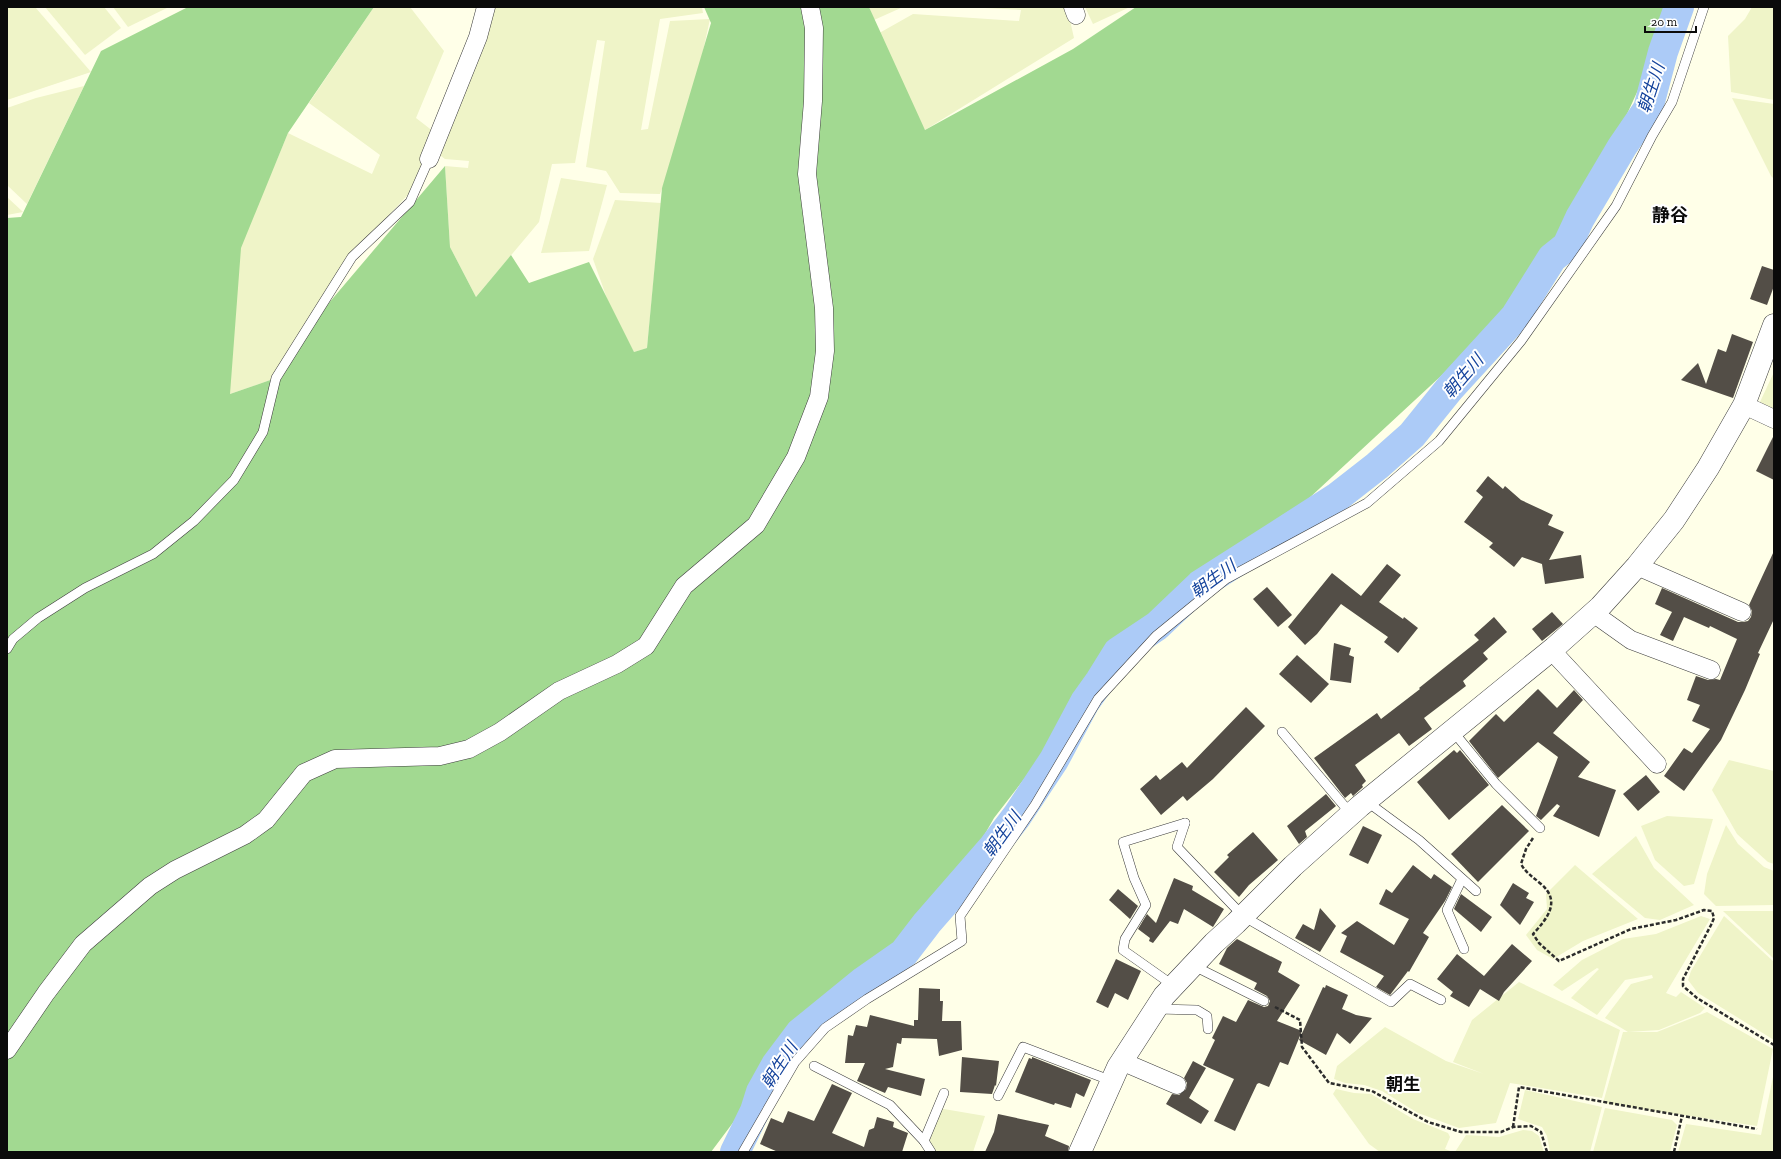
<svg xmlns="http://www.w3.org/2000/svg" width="1781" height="1159" font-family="'Zilla Slab','Noto Sans JP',serif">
  <rect width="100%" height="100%" fill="#ffffe8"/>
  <g fill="#eff4c8">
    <path d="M7,7H35L91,72L7,100Z"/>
    <path d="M45,7H104L121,28L85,55Z"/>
    <path d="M113,7H169L128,27Z"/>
    <path d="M374,7H410L444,51L416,118L438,135L485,7H702L703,13L660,19L641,130L648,129L670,21L710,19L688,120L660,194L620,193L606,171L586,167L605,41L597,40L575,163L552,164L539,222L476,297L450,247L445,166L468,168L469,161L445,159L433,150L418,184L356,250L276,378L230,394V254L276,162L288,133L372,174L380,155L309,103Z"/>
    <path d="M869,7H903L874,20Z"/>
    <path d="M966,7H1067L1074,38L925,130L874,36L913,14L1019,21L1021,10Z"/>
    <path d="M1085,7H1130L1093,24Z"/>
    <path d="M1752,7H1774V100L1731,92L1728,36L1745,19Z"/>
    <path d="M84,86L27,204L7,185V108L36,98Z"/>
    <path d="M1732,98L1774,104V179L1771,176Z"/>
    <path d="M561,178L607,185L589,251L541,253Z"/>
    <path d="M7,197L23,212L7,215Z"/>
    <path d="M615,200L661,203L647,348L634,352L611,310L593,259Z"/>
    <path d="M1774,372V409L1760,402Z"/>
    <path d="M1729,760L1774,771V864L1768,862L1737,834L1712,790Z"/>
    <path d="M1667,816L1713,819L1694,884L1684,886L1655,860L1641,826Z"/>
    <path d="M1726,825L1738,844L1764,867L1774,871V905L1716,906L1704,894L1707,874Z"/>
    <path d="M1636,836L1654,868L1694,905L1660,920L1645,918L1592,874Z"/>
    <path d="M1575,865L1638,919L1583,941L1553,959L1537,950L1526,935L1547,909L1546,894Z"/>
    <path d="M1723,911H1774V959L1773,958Z"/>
    <path d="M1701,916L1710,919L1666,993L1676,997L1681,992L1705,1008L1700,1013L1659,1030L1628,1032L1605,1018L1631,984L1653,978L1652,975L1625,980L1597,1015L1571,998L1599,969L1597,968L1562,991L1553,985L1582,960L1623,939L1656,934Z"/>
    <path d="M1724,916L1774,962V1040L1698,993L1688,980L1691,971Z"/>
    <path d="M1519,982L1620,1030L1602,1098L1510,1083L1496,1123L1459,1128L1418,1113L1382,1091L1364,1085L1345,1083L1334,1079L1337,1066L1385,1027L1446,1061L1484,1074L1453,1062L1472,1020Z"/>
    <path d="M1707,1012L1773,1049L1757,1126L1603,1103L1623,1032H1657Z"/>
    <path d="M1774,1072V1152H1678L1686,1124L1761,1135Z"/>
    <path d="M1336,1089L1354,1093L1371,1094L1413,1119L1448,1133L1450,1137L1445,1149L1453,1152H1380L1369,1144L1333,1094Z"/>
    <path d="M1525,1090L1602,1107L1590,1152H1550L1547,1136L1542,1127L1518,1119Z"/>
    <path d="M938,1108L985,1116L973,1152H931L926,1147Z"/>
    <path d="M1605,1108L1672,1120L1677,1125L1670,1152H1593Z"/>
    <path d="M1523,1130L1532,1131L1539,1136L1544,1152H1455L1466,1135L1499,1137Z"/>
  </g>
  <path fill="#a2d991" d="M188,7H374L288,133L241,248L230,394L276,378L306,330L445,166L450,247L476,297L511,255L529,283L589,262L634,352L647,348L662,188L711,23L704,7H869L925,130L1073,49L1136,7H1667L1638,90L1567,246L1442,375L1251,552L1200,585L1100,681L994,818L932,927L825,1000L711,1152H7V218L21,217L101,51Z"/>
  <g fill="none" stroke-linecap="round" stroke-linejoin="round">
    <path stroke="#accbf7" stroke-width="30" d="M735,1152L755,1111L761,1092L776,1065L800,1033L864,981L904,953L927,923L994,846L1017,816L1054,760L1085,702L1100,681L1118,652L1157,626L1200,585L1336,498L1377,466L1412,435L1450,388L1515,317L1552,258L1567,246L1580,218L1622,147L1648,109L1663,52L1679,7"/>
  </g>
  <g fill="#534e47">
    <path d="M1762,266L1774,270V286L1767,305L1750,299Z"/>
    <path d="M1732,334L1753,342L1733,398L1681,380L1698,363L1706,384L1718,349L1726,352Z"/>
    <path d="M1774,435V480L1756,471Z"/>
    <path d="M1488,476L1503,489L1505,486L1521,500L1553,515L1548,525L1564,532L1549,560L1581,555L1584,578L1545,584L1542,564L1522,557L1514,567L1489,547L1493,543L1464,522L1483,497L1476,491Z"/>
    <path d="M1774,551V619L1758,653L1760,654L1745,690L1721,740L1684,791L1664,776L1684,748L1692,753L1710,729L1692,721L1700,705L1687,700L1696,676L1708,680L1716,679L1720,680L1737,639L1710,626L1709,628L1684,617L1673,641L1660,635L1672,612L1655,604L1662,588L1738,622H1743L1748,621L1751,617L1752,611L1749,605Z"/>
    <path d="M1387,564L1401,575L1379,602L1403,619L1404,617L1418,628L1398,653L1384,642L1388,637L1341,604L1317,634L1305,645L1288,627L1332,573L1361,596Z"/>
    <path d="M1267,587L1292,615L1278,627L1253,599Z"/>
    <path d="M1552,612L1563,624L1542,641L1532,629Z"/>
    <path d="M1494,617L1507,632L1483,653L1488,659L1463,681L1466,686L1424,718L1432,729L1409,746L1399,733L1355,765L1366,781L1362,785L1363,787L1353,796L1351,793L1345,798L1314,758L1377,713L1381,719L1420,689L1419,688L1479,640L1474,635Z"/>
    <path d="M1334,643L1351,648L1349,655L1354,657L1351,683L1330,680Z"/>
    <path d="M1297,655L1329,684L1311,703L1279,674Z"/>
    <path d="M1538,689L1557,708L1574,690L1583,700L1553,733L1590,762L1578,777L1616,790L1599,837L1553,816L1560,806L1557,804L1541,820L1536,816L1558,757L1538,742L1498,778L1469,741L1496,714L1504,722Z"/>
    <path d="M1246,707L1265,726L1213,779L1187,801L1183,796L1161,815L1140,789L1156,775L1160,780L1182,762L1187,768Z"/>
    <path d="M1454,750L1457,753L1460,750L1489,785L1449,820L1417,782Z"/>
    <path d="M1646,775L1660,792L1638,811L1623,794Z"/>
    <path d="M1326,794L1336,806L1305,831L1307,837L1299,844L1287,826Z"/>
    <path d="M1502,805L1529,831L1478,882L1451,854Z"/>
    <path d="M1363,826L1382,835L1368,864L1349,855Z"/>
    <path d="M1253,832L1278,860L1249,885L1239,897L1214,872L1229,857L1227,855Z"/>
    <path d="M1413,865L1431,879L1434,874L1452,887L1445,901L1423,933L1429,937L1409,972L1408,971L1390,995L1376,987L1384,976L1340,952L1347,936L1341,933L1357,921L1394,945L1409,919L1379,904L1386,889L1392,893Z"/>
    <path d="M1174,878L1193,886L1192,890L1224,909L1213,927L1184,909L1178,924L1170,921L1153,943L1149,941L1150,938L1138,929L1147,914L1156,923Z"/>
    <path d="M1513,883L1529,893L1526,898L1534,902L1520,925L1500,905Z"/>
    <path d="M1118,889L1138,906L1130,919L1109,900Z"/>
    <path d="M1461,894L1492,917L1481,932L1454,909Z"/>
    <path d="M1320,908L1336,926L1320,952L1295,938L1303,924L1314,930Z"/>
    <path d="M1237,939L1282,962L1278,972L1300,985L1277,1021L1302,1031L1288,1065L1280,1062L1269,1087L1259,1083L1257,1084L1235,1131L1214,1121L1234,1079L1203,1065L1215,1040L1212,1038L1223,1016L1236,1022L1248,1000L1264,1007L1268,1006L1270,1001L1267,996L1254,989L1257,983L1219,964L1227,948Z"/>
    <path d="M1512,944L1532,961L1504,992L1499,1001L1480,989L1469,1007L1450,996L1453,992L1437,979L1457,954L1484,976Z"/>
    <path d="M1116,959L1141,971L1128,1000L1115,993L1108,1008L1096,1002Z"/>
    <path d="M1326,985L1348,995L1342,1009L1356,1015L1372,1018L1350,1044L1337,1033L1326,1055L1299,1040L1323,987L1325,988Z"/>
    <path d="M919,988L940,989V1001H943L942,1021H961L962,1050L939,1056L937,1039L902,1038L901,1044L897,1043L893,1067L885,1069L925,1079L921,1096L888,1087L885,1093L857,1081L865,1063H845L848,1035L853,1036L856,1025L867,1027L870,1015L914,1026V1020H918Z"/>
    <path d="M962,1057L999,1061L996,1086L995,1085L992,1094L960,1092Z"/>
    <path d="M1032,1057L1091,1080L1084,1097L1076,1093L1071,1108L1055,1103L1054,1105L1015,1092L1029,1058L1032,1059Z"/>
    <path d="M1193,1061L1206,1068L1189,1098L1209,1111L1201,1124L1166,1104L1172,1094L1179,1095L1186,1089L1187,1083L1184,1078Z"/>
    <path d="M832,1084L852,1093L832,1133L864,1147L869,1130L874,1128L877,1117L894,1122L893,1127L908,1133L902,1152H778L760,1144L771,1118L783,1123L788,1111L814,1121Z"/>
    <path d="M998,1114L1049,1125L1045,1136L1069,1146L1068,1152H985L994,1132Z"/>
  </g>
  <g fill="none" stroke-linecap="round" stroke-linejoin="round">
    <defs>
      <g id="service">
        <path d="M7,649L13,639L38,618L85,588L153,554L194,521L234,480L263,432L276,378L352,257L410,202L429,159"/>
        <path d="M1452,730L1496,784L1540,828"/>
        <path d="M1282,732L1351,814"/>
        <path d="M1366,801L1419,840L1476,891"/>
        <path d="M1185,823L1177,847L1243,916L1391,1002L1410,984L1441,1000"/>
        <path d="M1462,879L1447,910L1464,949"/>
        <path d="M1194,966L1264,1001"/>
        <path d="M1174,986L1123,950L1125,939L1146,905L1134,878L1123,842L1185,823"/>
        <path d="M1157,1009L1197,1010L1207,1016L1208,1029"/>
        <path d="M814,1066L890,1105L924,1141"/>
        <path d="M998,1096L1023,1047L1112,1081"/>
        <path d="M743,1152L795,1062L825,1028L867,999L962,941L960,916L1035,805L1098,699L1156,636L1226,579L1367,503L1439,441L1521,341L1616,206L1652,136L1672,102L1704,7"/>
        <path d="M931,1152L924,1141L944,1093"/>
      </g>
      <g id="minor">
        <path d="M1073,7L1076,15"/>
        <path d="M429,159L478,37L486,7"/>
        <path d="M1744,405L1774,419"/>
        <path d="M1637,566L1742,612"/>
        <path d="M1593,613L1631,640L1711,670"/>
        <path d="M1551,650L1657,764"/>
        <path d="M7,1050L46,993L83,944L150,886L175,870L245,835L266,820L304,773L335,759L440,756L469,749L500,732L559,691L617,664L646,646L684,586L756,525L796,457L819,397L825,351L824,308L807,174L813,101L814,28L810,7"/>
        <path d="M1121,1061L1177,1085"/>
      </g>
      <path id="tertiary" d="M1080,1152L1118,1067L1164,996L1214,943L1236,923L1293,866L1360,806L1554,648L1600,607L1637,566L1674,520L1708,468L1744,405L1774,325"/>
    </defs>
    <use href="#service" stroke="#3d3d3d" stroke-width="10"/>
    <use href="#minor" stroke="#3d3d3d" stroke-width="19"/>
    <use href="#tertiary" stroke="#3d3d3d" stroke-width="23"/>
    <g stroke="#2c2c2c" stroke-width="2.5" stroke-dasharray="4 2" stroke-linecap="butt">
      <path d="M1533,838L1526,849L1521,864C1526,873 1533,877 1541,884C1561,901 1548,918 1533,934L1539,943L1559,961L1631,929L1676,920L1704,910L1712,911L1714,918L1711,925L1683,979V986L1697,998L1774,1045"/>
      <path d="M1275,1007L1300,1020L1302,1047L1329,1083L1372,1091L1428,1122L1461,1132H1501L1513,1127L1531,1126L1541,1132L1547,1152"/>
      <path d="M1513,1127L1519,1087L1757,1129"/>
      <path d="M1674,1152L1682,1116"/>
    </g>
    <use href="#service" stroke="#fff" stroke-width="9"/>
    <use href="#minor" stroke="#fff" stroke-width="18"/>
    <use href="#tertiary" stroke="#fff" stroke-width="22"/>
  </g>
  <g text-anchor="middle" stroke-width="4" stroke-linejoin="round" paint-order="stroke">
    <g font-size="17" font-style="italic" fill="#14439c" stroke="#fff">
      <text transform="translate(1651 88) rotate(-72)" y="6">朝生川</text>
      <text transform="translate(1463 376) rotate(-49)" y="6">朝生川</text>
      <text transform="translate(1213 579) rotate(-36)" y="6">朝生川</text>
      <text transform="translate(1002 834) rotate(-54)" y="6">朝生川</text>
      <text transform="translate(779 1065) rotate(-57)" y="6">朝生川</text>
    </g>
    <g font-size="17" font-weight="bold" fill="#0a0a0a" stroke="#fff">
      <text x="1403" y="1090">朝生</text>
    </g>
    <g font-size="18" font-weight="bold" fill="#0a0a0a" stroke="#fff">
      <text x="1670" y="221">静谷</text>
    </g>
  </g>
  <rect width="1781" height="1159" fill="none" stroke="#0a0a0a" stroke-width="16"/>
  <path d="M1645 26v6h51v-6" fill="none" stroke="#0a0a0a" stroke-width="2"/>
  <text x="1651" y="26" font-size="12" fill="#0a0a0a" stroke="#ffffff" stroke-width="3" paint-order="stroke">20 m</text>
</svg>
